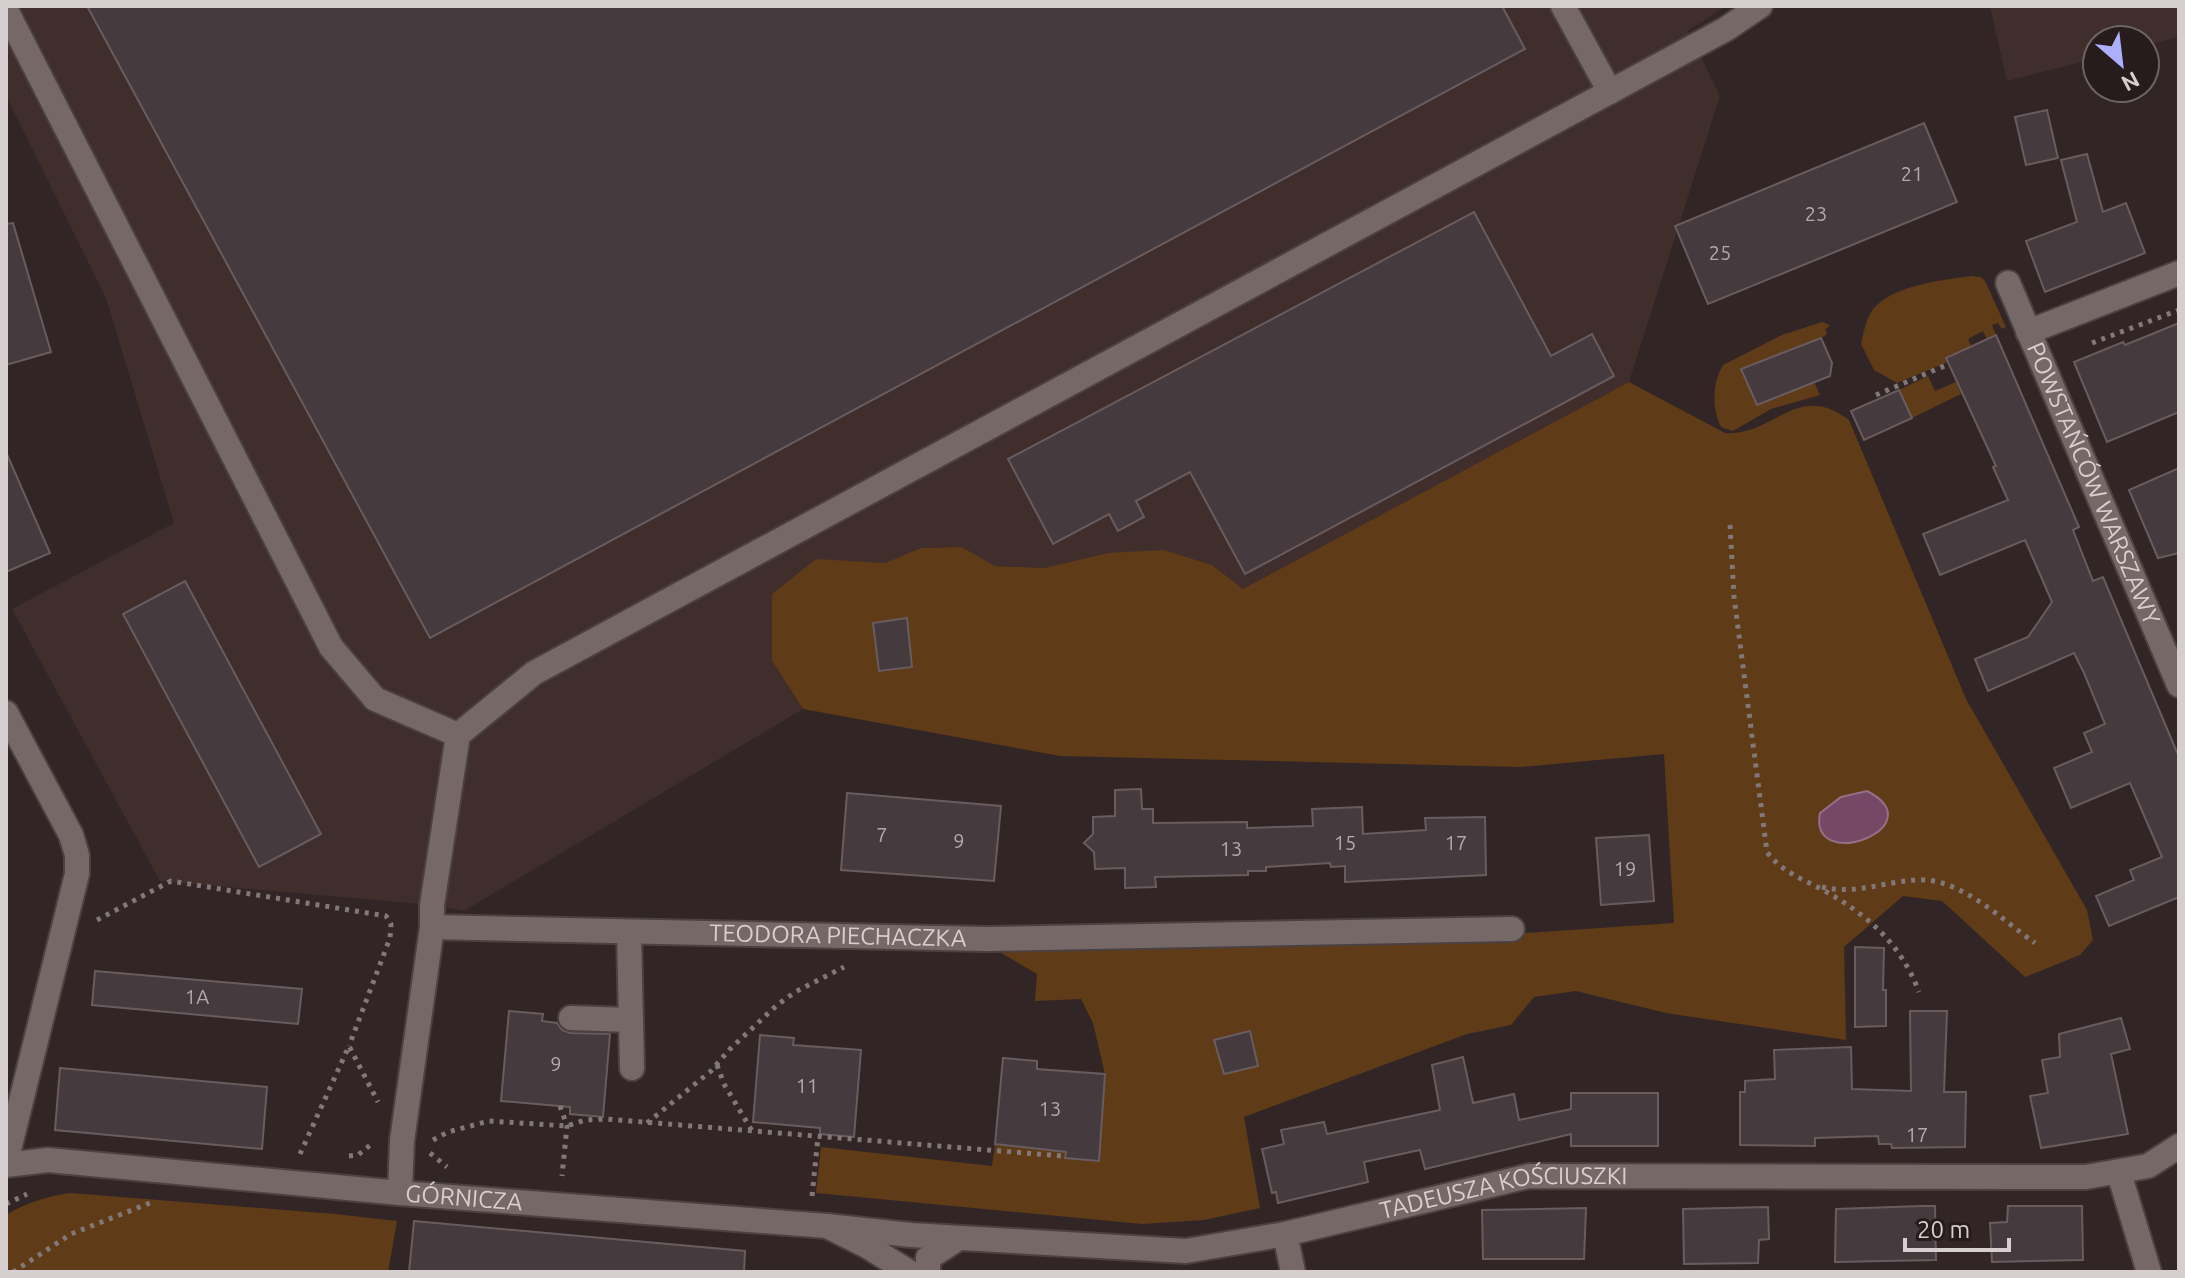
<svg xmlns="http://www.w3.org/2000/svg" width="2185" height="1278" font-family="Ubuntu,sans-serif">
  <rect width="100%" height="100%" fill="#312625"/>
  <g fill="#402e2d">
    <path d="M6,6H1726L1688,31L1720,96L1629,382L1243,590L1212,565L1108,553L1044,568L995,566L962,547L921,548L885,563L816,560L772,661L803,709L464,911L432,905L160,881L12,609L174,523L106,298L6,96Z"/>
    <path d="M1990,6H2179V37L2145,46V40H2097V58L2007,81Z"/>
  </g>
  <g fill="#5f3b18">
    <path d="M1972,276L1981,277L1985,281L2006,327L2002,329L1998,323L1992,325L1996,335L1987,339L1983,331L1968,339L1971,346L1946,357L1948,362L1897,383L1874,370L1861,344C1864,332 1866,317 1874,308C1895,285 1942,280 1972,276Z"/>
    <path d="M1822,322L1830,325L1825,330L1827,332L1825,336L1741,370L1757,405L1814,382L1820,395L1771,409L1733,431L1721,427C1712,409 1712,383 1723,365L1782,335Z"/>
    <path d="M1928,376L1935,391L1956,382L1961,394L1912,418L1899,390Z"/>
    <path d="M1629,382L1725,433C1773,437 1797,380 1849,420L1966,699L2087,910L2093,940L2080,955L2025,977L1942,901L1903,896L1844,947L1846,1040L1666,1013L1576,991L1534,997L1511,1025L1467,1034L1244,1117L1260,1208L1204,1220L1142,1224L816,1193L821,1147L992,1166L995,1144L1066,1152V1158L1099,1160L1105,1074L1093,1023L1081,999L1035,1001L1037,974L991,947L1526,933L1674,923L1664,754L1520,767L1060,756L803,709L772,661V594L816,559L885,563L921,548L962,547L995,566L1044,568L1108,553L1163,550L1212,565L1243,589Z"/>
    <path d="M70,1193L335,1214L397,1221L388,1272H6V1215C27,1202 46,1197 70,1193Z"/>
  </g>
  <path fill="#764865" stroke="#937085" stroke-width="2" d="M1867,791C1937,827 1808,875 1820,813L1841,797Z"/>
  <g fill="#453a3d" stroke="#685c5f" stroke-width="2">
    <path d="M87,6H1502L1525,49L430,638Z"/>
    <path d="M2047,110L2058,158L2026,165L2015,117Z"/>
    <path d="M1924,123L1957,202L1708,304L1675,226Z"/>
    <path d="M2087,154L2103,212L2126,203L2145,253L2045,292L2026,241L2077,222L2061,160Z"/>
    <path d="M1474,212L1551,356L1592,334L1614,376L1245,574L1190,472L1136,501L1144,517L1118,531L1109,514L1053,544L1008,459Z"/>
    <path d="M13,223L51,352L6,365V224Z"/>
    <path d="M2179,323V412L2107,442L2074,362L2123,342L2125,345Z"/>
    <path d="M1996,335L2079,527L2073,530L2093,581L2103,577L2179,757V897L2109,926L2096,896L2134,880L2130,870L2162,857L2130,783L2071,808L2054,768L2092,752L2084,733L2105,724L2084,673L2074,653L1988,691L1975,659L2028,637L2052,602L2025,540L1940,575L1923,534L2008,500L1993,467L1996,466L1946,358Z"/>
    <path d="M1821,338L1832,363L1830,376L1757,405L1741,369Z"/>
    <path d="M1899,390L1912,418L1864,440L1851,411Z"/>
    <path d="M6,452L50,553L6,572Z"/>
    <path d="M2179,468V553L2158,558L2129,490Z"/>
    <path d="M185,581L321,834L259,867L123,614Z"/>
    <path d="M907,618L912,667L879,671L873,623Z"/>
    <path d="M1141,789L1142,809H1153V823L1247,822V828L1313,826L1312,809L1362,807L1363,834L1426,830L1425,818L1485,817L1486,875L1345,882V866L1331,867L1330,863L1266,867V871H1248V875L1155,877L1156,887L1125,888V868L1095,869L1094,852L1084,843L1093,834V817L1115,816V790Z"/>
    <path d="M847,793L1001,806L994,881L841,870Z"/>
    <path d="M1649,835L1654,901L1601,905L1596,838Z"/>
    <path d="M1855,947L1884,948L1883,990H1886V1026L1855,1027Z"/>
    <path d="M95,971L302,989L298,1024L92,1005Z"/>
    <path d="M509,1011L543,1014L542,1021L557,1023L562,1030L570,1033L610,1034L603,1117L570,1114V1107L501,1101Z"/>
    <path d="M1910,1011H1947L1944,1092H1966L1965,1147L1892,1148L1891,1144H1879L1878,1136L1815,1138V1146L1740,1145V1092H1745V1081L1775,1079L1774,1050L1851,1047L1852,1089L1911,1091Z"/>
    <path d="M2121,1018L2130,1049L2111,1054L2128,1134L2041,1148L2030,1096L2048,1093L2042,1060L2060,1057L2059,1034Z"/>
    <path d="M1250,1031L1258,1066L1224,1074L1214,1040Z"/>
    <path d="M760,1035L794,1038L793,1045L861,1050L854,1137L820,1134V1128L753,1122Z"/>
    <path d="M1463,1057L1473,1103L1514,1094L1519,1120L1571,1109V1093H1658V1146H1571V1134L1425,1169L1420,1150L1364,1162L1368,1182L1278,1203L1276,1192L1272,1193L1262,1149L1284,1144L1281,1130L1324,1122L1327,1134L1440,1110L1432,1065Z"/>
    <path d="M1003,1058L1037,1061V1069L1105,1074L1099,1161L1065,1158L1066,1152L995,1144Z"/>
    <path d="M60,1068L267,1087L262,1149L55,1130Z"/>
    <path d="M1922,1206H1935L1936,1260L1835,1262L1836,1209Z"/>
    <path d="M2008,1206H2082L2083,1260L1992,1262L1990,1223L2007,1222Z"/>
    <path d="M1768,1207L1769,1239L1759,1240L1758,1263L1684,1264L1683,1209Z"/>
    <path d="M1586,1208L1584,1259H1483L1482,1210Z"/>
    <path d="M414,1221L745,1251L744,1272H409Z"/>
  </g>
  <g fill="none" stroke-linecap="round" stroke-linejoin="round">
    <defs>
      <g id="minor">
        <path d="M1563,6L1610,92"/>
        <path d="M6,10L331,647L375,699L458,735"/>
        <path id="s1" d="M2008,283L2179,685"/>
        <path d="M2028,332L2179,273"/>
        <path d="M6,713L71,835L77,855V874L6,1162"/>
        <path d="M432,927V905L458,735L534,673L1726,29L1760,6"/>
        <path d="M629,932L632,1068"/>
        <path d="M571,1018L631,1020"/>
        <path id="s2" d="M6,1165L48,1160L400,1193L827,1226L867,1246L909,1272"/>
        <path d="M2119,1173L2149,1272"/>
        <path id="s3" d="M400,1193L402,1141L432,927L986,939L1512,929"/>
        <path id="s4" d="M827,1226L911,1235L1186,1251L1285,1234L1529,1176L2086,1177L2148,1166L2179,1146"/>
        <path d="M1285,1234L1293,1272"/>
        <path d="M928,1272V1258L959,1238"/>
      </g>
    </defs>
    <use href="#minor" stroke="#4a4140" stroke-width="28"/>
    <g stroke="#827878" stroke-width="5" stroke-dasharray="4 6" stroke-linecap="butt">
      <path d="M2092,343L2179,310"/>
      <path d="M1876,395L1949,364"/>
      <path d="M1730,525L1734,597L1767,852C1781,871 1802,879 1823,890C1868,915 1901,944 1919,992"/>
      <path d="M1822,887C1854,895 1884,882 1915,880C1959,876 2002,920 2035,943"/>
      <path d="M97,920L171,881L386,916L391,924L390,938L349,1046"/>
      <path d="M717,1065L724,1084L752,1131"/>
      <path d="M560,1106L567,1126L562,1176"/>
      <path d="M647,1123L711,1071L729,1050L776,1006L795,992L844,967"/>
      <path d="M433,1140L448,1132L489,1121L567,1126L585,1120L606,1119L1062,1156"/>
      <path d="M430,1153L447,1167"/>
      <path d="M300,1154L349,1046L378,1102"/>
      <path d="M349,1156L358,1155L374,1142"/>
      <path d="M812,1196L818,1137"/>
      <path d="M6,1204L27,1194"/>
      <path d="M13,1272L71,1234L155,1201"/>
    </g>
    <use href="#minor" stroke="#756867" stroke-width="24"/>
  </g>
  <g text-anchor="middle" stroke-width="6" stroke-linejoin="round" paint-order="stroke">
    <g font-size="20" fill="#b2aaaa">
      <text x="1912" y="181">21</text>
      <text x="1816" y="221">23</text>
      <text x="1720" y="260">25</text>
      <text x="882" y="842">7</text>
      <text x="959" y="848">9</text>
      <text x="1345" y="850">15</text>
      <text x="1456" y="850">17</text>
      <text x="1231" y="856">13</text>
      <text x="1625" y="876">19</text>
      <text x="197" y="1004">1A</text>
      <text x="556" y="1071">9</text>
      <text x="807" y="1093">11</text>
      <text x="1050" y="1116">13</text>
      <text x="1917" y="1142">17</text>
    </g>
    <g font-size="24" fill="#d7cfcf" stroke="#271c1c">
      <text dy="8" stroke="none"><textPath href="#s1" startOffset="218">POWSTAŃCÓW WARSZAWY</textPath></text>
      <text dy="8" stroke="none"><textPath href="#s3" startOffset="674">TEODORA PIECHACZKA</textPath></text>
      <text dy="8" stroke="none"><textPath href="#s4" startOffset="684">TADEUSZA KOŚCIUSZKI</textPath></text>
      <text dy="8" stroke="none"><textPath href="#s2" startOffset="460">GÓRNICZA</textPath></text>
    </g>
  </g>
  <rect width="2185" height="1278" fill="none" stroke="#d7cfcf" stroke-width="16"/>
  <g transform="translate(2121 64) rotate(152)"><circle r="38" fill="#271c1c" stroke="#6d6464" stroke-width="2"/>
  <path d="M0-6L14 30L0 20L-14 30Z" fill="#acaffb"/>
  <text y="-12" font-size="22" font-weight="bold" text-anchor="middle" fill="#d7cfcf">N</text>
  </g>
  <path d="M1905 1238v12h104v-12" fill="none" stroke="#d7cfcf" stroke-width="4"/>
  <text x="1917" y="1238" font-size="24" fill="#d7cfcf" stroke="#271c1c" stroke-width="6" paint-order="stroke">20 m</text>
</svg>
